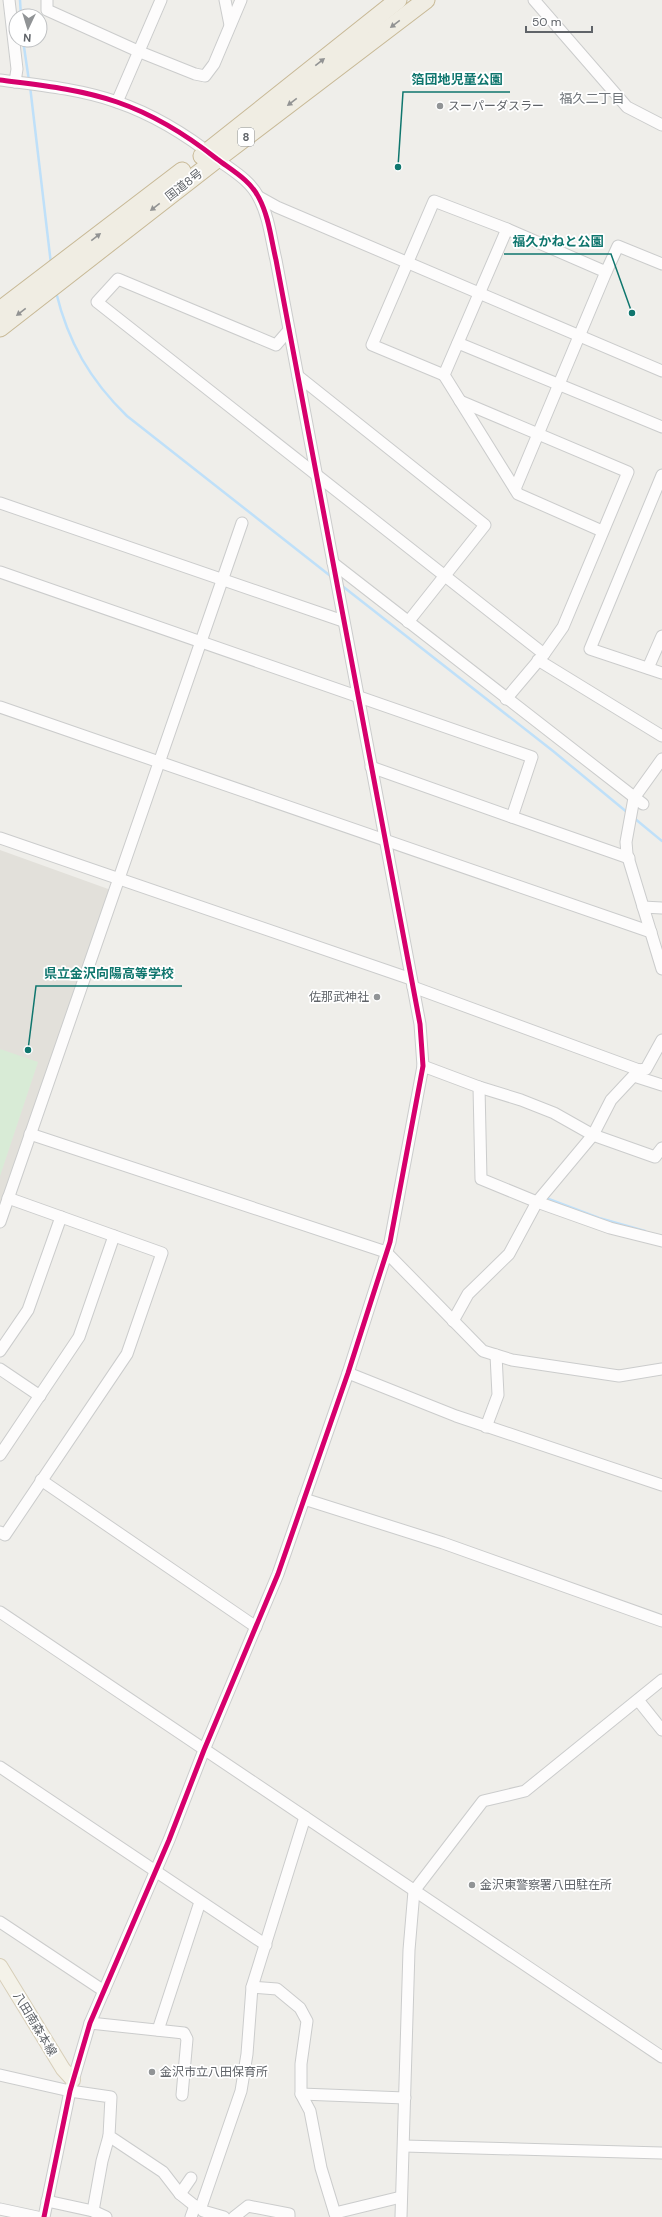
<svg xmlns="http://www.w3.org/2000/svg" width="662" height="2217" font-family="'DM Sans','Noto Sans JP',sans-serif">
  <rect width="100%" height="100%" fill="#efeeea"/>
  <path fill="#e2e0da" d="M0,850L111,890L0,1211Z"/>
  <path fill="#d8ebd6" d="M0,1049L38,1062L0,1176Z"/>
  <g fill="none" stroke-linecap="round" stroke-linejoin="round">
    <g stroke="#bfe0f9" stroke-width="2.5">
      <path d="M20,0L21,16"/>
      <path d="M23,40L29,81"/>
      <path d="M30,86L51,264"/>
      <path d="M56,292C68,342 90,380 127,416L333,578"/>
      <path d="M341,585L553,751L628,813"/>
      <path d="M634,818L662,841"/>
      <path d="M546,1198L599,1218L645,1231"/>
    </g>
    <defs>
      <g id="minor">
        <path d="M9,0L17,69L15,82"/>
        <path d="M47,0V10L140,52L195,74L205,76L214,64L241,0"/>
        <path d="M225,0L230,25"/>
        <path d="M534,0L627,107L662,125"/>
        <path d="M0,80C39,85 80,89 117,102C152,114 188,136 217,159C233,171 250,180 259,198C269,217 271,239 276,260L420,1024L423,1066L390,1242L348,1373L278,1574L204,1750L169,1840L90,2023L70,2091L44,2217"/>
        <path d="M117,102L161,0"/>
        <path d="M259,197L277,207L662,371"/>
        <path d="M289,330L276,345L118,279L97,302L544,654"/>
        <path d="M458,343L662,427"/>
        <path d="M444,375L372,345L434,201L507,229"/>
        <path d="M298,376L485,525L408,622"/>
        <path d="M460,401L628,472L563,627L544,654L506,699"/>
        <path d="M662,475L590,649L662,673"/>
        <path d="M515,489L606,272"/>
        <path d="M0,503L343,621"/>
        <path d="M602,531L518,494L444,375L507,229L606,272L618,246L662,264"/>
        <path d="M333,563L643,804"/>
        <path d="M0,572L532,757L512,817L371,767"/>
        <path d="M538,660L662,736"/>
        <path d="M648,668L662,636"/>
        <path d="M0,707L651,932"/>
        <path d="M662,759L634,798L626,842L627,854L662,969"/>
        <path d="M512,817L629,858"/>
        <path d="M0,838L411,979"/>
        <path d="M643,907L662,908"/>
        <path d="M413,987L639,1070L646,1069L662,1040"/>
        <path d="M423,1066L479,1087L481,1179L537,1202L610,1228L662,1241"/>
        <path d="M634,1076L662,1085"/>
        <path d="M479,1087L521,1100L554,1113L593,1135L655,1157L662,1148"/>
        <path d="M30,1134L386,1252L483,1351L512,1360L619,1376L662,1369"/>
        <path d="M0,1222L242,523"/>
        <path d="M453,1321L468,1294L509,1254L537,1202L593,1135L611,1100L639,1070"/>
        <path d="M0,1351L28,1310L61,1217"/>
        <path d="M0,1369L40,1396"/>
        <path d="M348,1373L456,1416L662,1485"/>
        <path d="M486,1427L498,1395L496,1355"/>
        <path d="M0,1455L79,1337L114,1236"/>
        <path d="M41,1480L256,1627"/>
        <path d="M304,1499L443,1543L662,1621"/>
        <path d="M0,1532L5,1535L127,1354L162,1253L8,1198"/>
        <path d="M0,1612L662,2057"/>
        <path d="M638,1700L662,1730"/>
        <path d="M0,1767L266,1945"/>
        <path d="M0,1922L104,1991"/>
        <path d="M252,1987L277,1989L300,2008L307,2021L301,2064V2094L310,2111L321,2168L336,2217"/>
        <path d="M90,2023L184,2033L187,2039L182,2095"/>
        <path d="M158,2030L200,1902"/>
        <path d="M0,2075L70,2091L111,2097L109,2136L163,2172L180,2194L195,2206"/>
        <path d="M301,2094L405,2098"/>
        <path d="M404,2146L662,2153"/>
        <path d="M180,2194L191,2178"/>
        <path d="M47,2201L93,2211L106,2217"/>
        <path d="M201,2207L203,2211L224,2217"/>
        <path d="M0,2209L37,2217"/>
        <path d="M93,2211L102,2161L109,2136"/>
        <path d="M335,2213L401,2197"/>
        <path d="M191,2217L195,2206L201,2207L241,2091L247,2054L252,1987L305,1817"/>
        <path d="M234,2217L248,2206L289,2214V2217"/>
        <path d="M401,2217L409,1950L414,1891L483,1801L525,1791L662,1680"/>
      </g>
      <path id="major" d="M0,1966L63,2069L73,2080"/>
      <g id="highway">
        <path d="M202,156L398,0"/>
        <path d="M0,310L182,171"/>
        <path d="M0,328L217,159L426,0"/>
      </g>
    </defs>
    <use href="#minor" stroke="#cbcccc" stroke-width="13"/>
    <use href="#major" stroke="#d7ceb8" stroke-width="16"/>
    <use href="#highway" stroke="#c8b996" stroke-width="19"/>
    <use href="#minor" stroke="#fdfcfc" stroke-width="11"/>
    <use href="#major" stroke="#f4f2e9" stroke-width="14"/>
    <use href="#highway" stroke="#f0ede3" stroke-width="17"/>
    <defs>
      <path id="cycleway" d="M0,80C39,85 80,89 117,102C152,114 188,136 217,159C233,171 250,180 259,198C269,217 271,239 276,260L420,1024L423,1066L390,1242L348,1373L278,1574L204,1750L169,1840L90,2023L70,2091L44,2217"/>
    </defs>
    <use href="#cycleway" stroke="#fff" stroke-width="8"/>
    <use href="#cycleway" stroke="#d6006c" stroke-width="5"/>
  </g>
  <defs><path id="oneway-solid" d="M-6-.8H1V-3.2L6.5 0L1 3.2V.8H-6Z"/></defs>
  <g fill="#929393">
    <use href="#oneway-solid" transform="translate(395 24) rotate(143)"/>
    <use href="#oneway-solid" transform="translate(320 62) rotate(-38)"/>
    <use href="#oneway-solid" transform="translate(292 102) rotate(143)"/>
    <use href="#oneway-solid" transform="translate(155 207) rotate(142)"/>
    <use href="#oneway-solid" transform="translate(96 237) rotate(-38)"/>
    <use href="#oneway-solid" transform="translate(21 312) rotate(142)"/>
  </g>
  <g fill="#919496" stroke="#fff" stroke-width="1.5">
    <circle cx="440" cy="106" r="4"/>
    <circle cx="377" cy="997" r="4"/>
    <circle cx="472" cy="1885" r="4"/>
    <circle cx="152" cy="2072" r="4"/>
  </g>
  <g text-anchor="middle" stroke-width="3.5" stroke-linejoin="round" paint-order="stroke">
    <rect fill="#fff" stroke="#8f9295" stroke-width="1" x="238" y="128" width="16" height="18" rx="3"/>
    <g font-size="11" font-weight="bold" fill="#5f6368">
      <text x="246" y="141">8</text>
    </g>
    <g font-size="12" fill="#5f6368" stroke="#fff" text-anchor="start">
      <text x="448" y="110">スーパーダスラー</text>
      <text x="369" y="1001" text-anchor="end">佐那武神社</text>
      <text x="480" y="1889">金沢東警察署八田駐在所</text>
      <text x="160" y="2076">金沢市立八田保育所</text>
    </g>
    <g font-size="12" fill="#5f6368" stroke="#fff">
      <text transform="translate(184 185) rotate(-38)" y="4">国道8号</text>
      <text transform="translate(35 2024) rotate(59)" y="4">八田南森本線</text>
    </g>
    <g font-size="13" fill="#70757a" stroke="#fff">
      <text x="592" y="103">福久二丁目</text>
    </g>
  </g>
  <path fill="none" stroke="#0f766e" stroke-width="1.5" d="M398 167L403 92H510M632 313L611 254H504M28 1050L36 986H182"/>
  <g fill="#0f766e" stroke="#fff" stroke-width="1.5">
    <circle cx="398" cy="167" r="4"/>
    <circle cx="632" cy="313" r="4"/>
    <circle cx="28" cy="1050" r="4"/>
  </g>
  <g font-size="13" text-anchor="middle" font-weight="bold" fill="#0f766e" stroke="#fff" stroke-width="3.5" stroke-linejoin="round" paint-order="stroke">
    <text x="457" y="84">箔団地児童公園</text>
    <text x="558" y="246">福久かねと公園</text>
    <text x="109" y="978">県立金沢向陽高等学校</text>
  </g>
  <g transform="translate(28 28) rotate(184)"><circle r="19" fill="#ffffff" stroke="#bfc1c3"/>
  <path d="M0-3L7 15L0 10L-7 15Z" fill="#919496"/>
  <text y="-6" font-size="11" font-weight="bold" text-anchor="middle" fill="#5f6368">N</text>
  </g>
  <path d="M526 26v6h66v-6" fill="none" stroke="#5f6368" stroke-width="2"/>
  <text x="532" y="26" font-size="12" fill="#5f6368" stroke="#ffffff" stroke-width="3" paint-order="stroke">50 m</text>
</svg>
